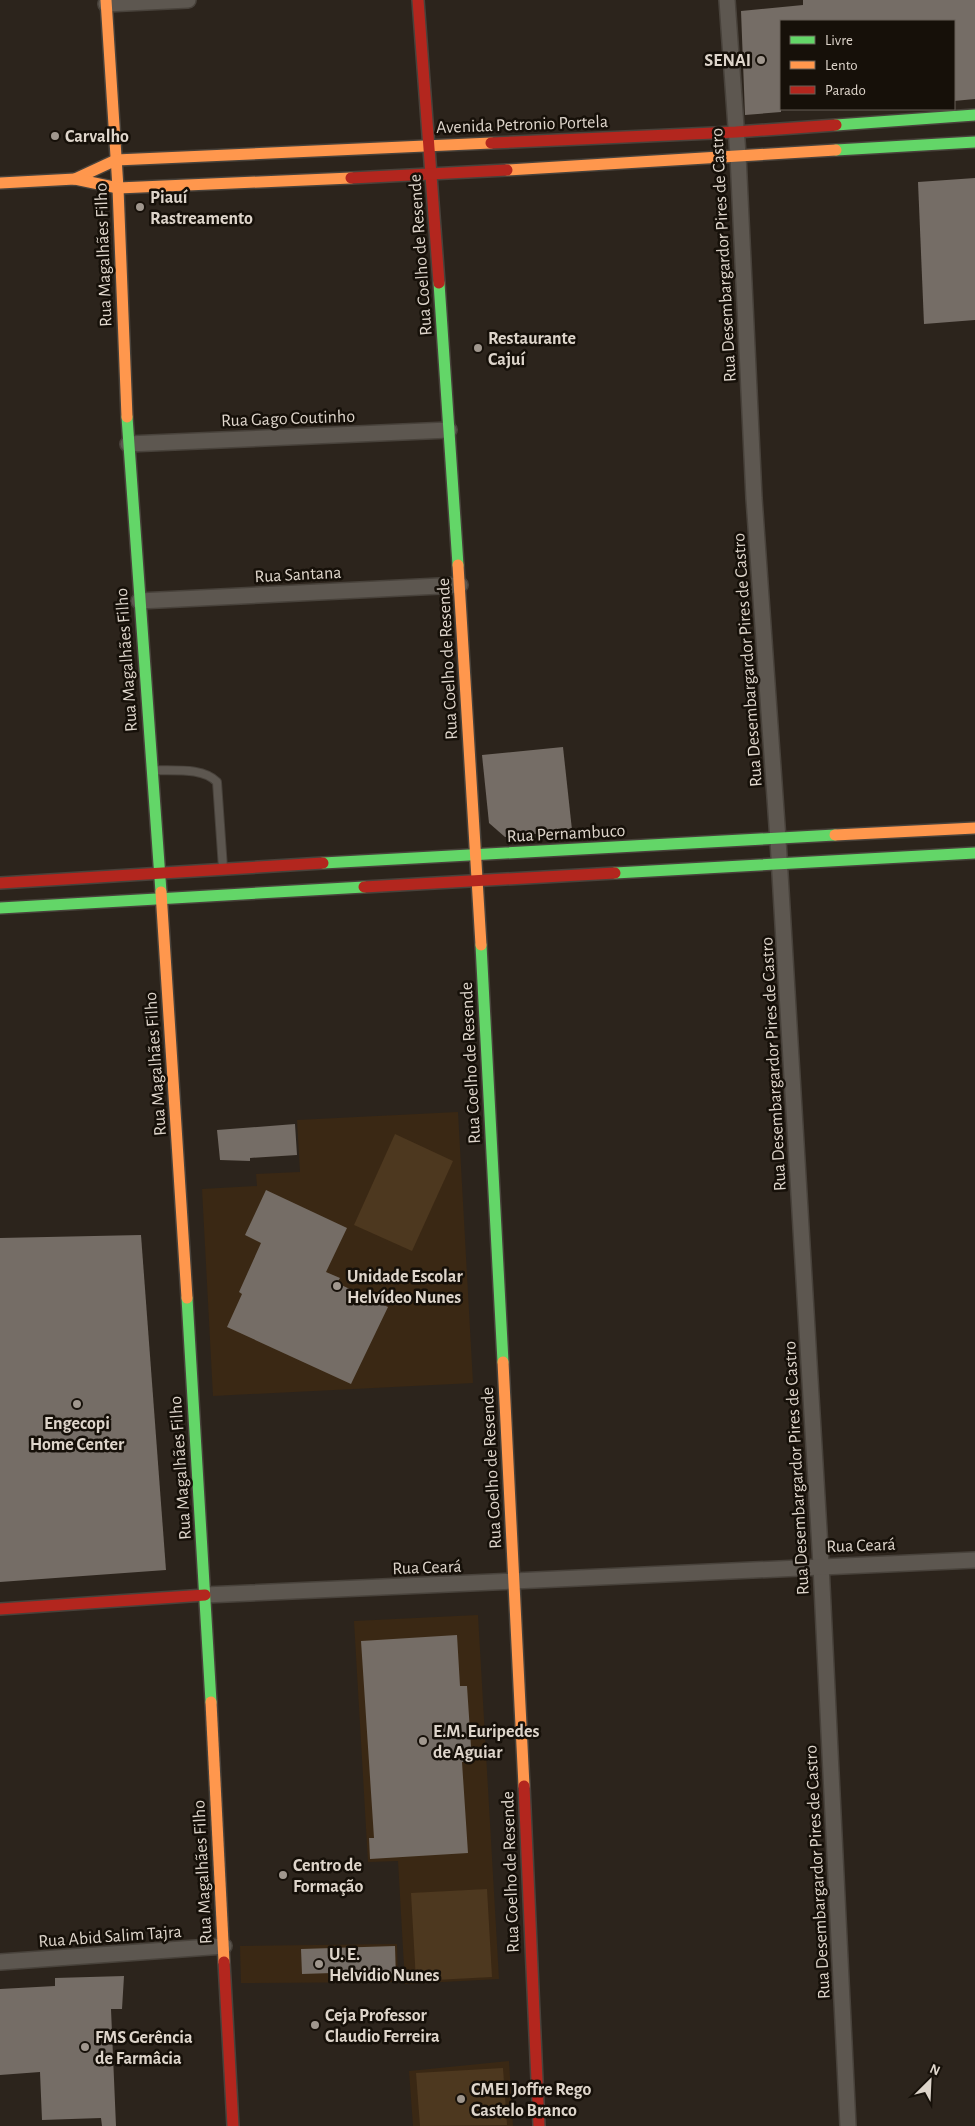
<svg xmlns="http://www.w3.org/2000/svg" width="975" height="2126" font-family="'Alegreya Sans',sans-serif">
  <rect width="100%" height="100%" fill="#2c241c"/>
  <g fill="#3a2814">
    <path d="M458,1112L473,1383L213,1396L202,1189L257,1186L256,1174L300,1172L297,1120Z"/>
    <path d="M478,1615L499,1979L405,1984L398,1861L368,1862L354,1621Z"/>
    <path d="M397,1944L398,1982L241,1983L240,1946Z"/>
    <path d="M509,2061L513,2126H413L409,2071Z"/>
  </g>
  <g fill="#4d381f">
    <path d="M395,1134L453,1161L412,1251L354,1225Z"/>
    <path d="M487,1889L492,1977L416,1981L411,1893Z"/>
    <path d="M503,2068L507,2125L420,2126L416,2073Z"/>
  </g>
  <g fill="#756d66">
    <path d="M803,0H975V99L954,101V21H781V112L745,115L741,11L803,5Z"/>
    <path d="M975,178V320L924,324L918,182Z"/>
    <path d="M563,747L572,830L505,837L489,823L482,755Z"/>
    <path d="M295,1124L297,1155L250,1158V1161L220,1160L217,1130Z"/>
    <path d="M266,1190L347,1228L326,1272L340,1278L337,1283L388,1307L351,1384L227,1327L242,1294L239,1292L261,1243L245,1235Z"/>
    <path d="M141,1235L166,1570L0,1582V1238Z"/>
    <path d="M457,1635L460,1686H467L472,1762H462L468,1853L370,1859L369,1838H374L361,1641Z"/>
    <path d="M395,1946L396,1979L364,1980L363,1972L302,1974L301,1949Z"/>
    <path d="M124,1976L122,2009H111L116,2126H102L101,2118L42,2120L40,2072L0,2075V1989L55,1986V1978Z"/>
  </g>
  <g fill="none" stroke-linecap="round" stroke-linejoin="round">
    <defs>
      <path id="lane" d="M153,770C173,771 203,767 217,782L223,868"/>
      <g id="street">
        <path d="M727,0L738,155L754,498L778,840L821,1565L848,2126"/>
        <path d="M106,4L188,0"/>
        <path d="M128,444L449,430"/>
        <path d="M139,601L460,585"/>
        <path d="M205,1595L975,1560"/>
        <path d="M0,1962L224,1946"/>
      </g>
      <g id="fast">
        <path d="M836,125L975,115"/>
        <path d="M836,150L975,142"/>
        <path d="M439,283L458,565"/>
        <path d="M127,417L161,892"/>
        <path d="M323,863L835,835"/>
        <path d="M615,873L975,853"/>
        <path d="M0,908L364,887"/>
        <path d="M481,945L503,1362"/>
        <path d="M187,1298L211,1702"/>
      </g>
      <g id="slow">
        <path d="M106,0L118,188L127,417"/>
        <path d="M507,170L836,150"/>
        <path d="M75,179L116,160L491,143"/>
        <path d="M0,183L75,179L118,188L351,178"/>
        <path d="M458,565L481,945"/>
        <path d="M835,835L975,828"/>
        <path d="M161,892L187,1298"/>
        <path d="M503,1362L524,1786"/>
        <path d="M211,1702L224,1962"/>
      </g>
      <g id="jam">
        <path d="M418,0L439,283"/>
        <path d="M491,143L736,132L836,125"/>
        <path d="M351,178L507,170"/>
        <path d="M0,883L323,863"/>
        <path d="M364,887L615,873"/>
        <path d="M0,1609L205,1595"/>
        <path d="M524,1786L539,2126"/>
        <path d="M224,1962L233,2126"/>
      </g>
    </defs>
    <use href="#lane" stroke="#48423b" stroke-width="10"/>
    <use href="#street" stroke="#48423b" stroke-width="18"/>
    <use href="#fast" stroke="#48423b" stroke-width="14"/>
    <use href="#slow" stroke="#48423b" stroke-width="14"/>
    <use href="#jam" stroke="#48423b" stroke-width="14"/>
    <use href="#lane" stroke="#5d5750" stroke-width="8"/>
    <use href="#street" stroke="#5d5750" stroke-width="15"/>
    <use href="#fast" stroke="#63d668" stroke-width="11"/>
    <use href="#slow" stroke="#ff974d" stroke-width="11"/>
    <use href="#jam" stroke="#b3261e" stroke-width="11"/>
  </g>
  <g fill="#a0978e" stroke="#161009" stroke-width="2">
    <circle cx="761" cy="60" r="5"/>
    <circle cx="55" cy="136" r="5"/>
    <circle cx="140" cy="207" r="5"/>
    <circle cx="478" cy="348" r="5"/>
    <circle cx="337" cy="1286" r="5"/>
    <circle cx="77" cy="1404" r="5"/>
    <circle cx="423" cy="1741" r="5"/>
    <circle cx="283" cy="1875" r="5"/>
    <circle cx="319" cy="1964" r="5"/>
    <circle cx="315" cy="2025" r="5"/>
    <circle cx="85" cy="2047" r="5"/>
    <circle cx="461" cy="2099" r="5"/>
  </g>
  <g text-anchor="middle" stroke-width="5" stroke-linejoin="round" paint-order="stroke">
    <g font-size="18" font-weight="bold" fill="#ded5cb" stroke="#161009" text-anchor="start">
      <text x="751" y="66" text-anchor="end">SENAI</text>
      <text x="65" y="142">Carvalho</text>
      <text x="150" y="203">Piauí<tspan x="150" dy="21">Rastreamento</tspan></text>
      <text x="488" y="344">Restaurante<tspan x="488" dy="21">Cajuí</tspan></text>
      <text x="347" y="1282">Unidade Escolar<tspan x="347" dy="21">Helvídeo Nunes</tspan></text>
      <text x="77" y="1429" text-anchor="middle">Engecopi<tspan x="77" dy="21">Home Center</tspan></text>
      <text x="433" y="1737">E.M. Euripedes<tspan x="433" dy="21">de Aguiar</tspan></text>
      <text x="293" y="1871">Centro de<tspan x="293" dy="21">Formação</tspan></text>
      <text x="329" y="1960">U. E.<tspan x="329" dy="21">Helvidio Nunes</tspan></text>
      <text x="325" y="2021">Ceja Professor<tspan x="325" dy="21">Claudio Ferreira</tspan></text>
      <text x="95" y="2043">FMS Gerência<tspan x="95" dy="21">de Farmâcia</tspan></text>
      <text x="471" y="2095">CMEI Joffre Rego<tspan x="471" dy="21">Castelo Branco</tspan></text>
    </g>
    <g font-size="18" fill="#ded5cb" stroke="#161009">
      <text transform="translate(522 124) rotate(-2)" y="6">Avenida Petronio Portela</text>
      <text transform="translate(103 255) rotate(-92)" y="6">Rua Magalhães Filho</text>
      <text transform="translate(420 255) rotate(-94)" y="6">Rua Coelho de Resende</text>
      <text transform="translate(723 255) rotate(-93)" y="6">Rua Desembargardor Pires de Castro</text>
      <text transform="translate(288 418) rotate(-2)" y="6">Rua Gago Coutinho</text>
      <text transform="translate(298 574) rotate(-3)" y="6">Rua Santana</text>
      <text transform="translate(447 659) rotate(-93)" y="6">Rua Coelho de Resende</text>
      <text transform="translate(126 660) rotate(-94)" y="6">Rua Magalhães Filho</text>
      <text transform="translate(747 660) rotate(-94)" y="6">Rua Desembargardor Pires de Castro</text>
      <text transform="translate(566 833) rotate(-3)" y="6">Rua Pernambuco</text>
      <text transform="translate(470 1063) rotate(-93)" y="6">Rua Coelho de Resende</text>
      <text transform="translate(155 1064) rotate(-94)" y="6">Rua Magalhães Filho</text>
      <text transform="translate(773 1064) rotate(-93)" y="6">Rua Desembargardor Pires de Castro</text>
      <text transform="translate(180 1468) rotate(-94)" y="6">Rua Magalhães Filho</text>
      <text transform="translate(491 1468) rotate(-93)" y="6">Rua Coelho de Resende</text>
      <text transform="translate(796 1468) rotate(-93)" y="6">Rua Desembargardor Pires de Castro</text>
      <text transform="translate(861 1545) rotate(-2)" y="6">Rua Ceará</text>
      <text transform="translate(427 1567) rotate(-2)" y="6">Rua Ceará</text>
      <text transform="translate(202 1872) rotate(-93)" y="6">Rua Magalhães Filho</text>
      <text transform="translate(510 1872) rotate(-92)" y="6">Rua Coelho de Resende</text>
      <text transform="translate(817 1872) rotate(-93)" y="6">Rua Desembargardor Pires de Castro</text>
      <text transform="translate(110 1936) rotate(-4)" y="6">Rua Abid Salim Tajra</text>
    </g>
  </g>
  <rect x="780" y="20" width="175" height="90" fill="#161009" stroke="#665f57"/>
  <rect x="790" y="36" width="25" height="8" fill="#63d668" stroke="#665f57"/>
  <text x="825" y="45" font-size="15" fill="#ded5cb">Livre</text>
  <rect x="790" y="61" width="25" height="8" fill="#ff974d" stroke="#665f57"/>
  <text x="825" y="70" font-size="15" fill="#ded5cb">Lento</text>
  <rect x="790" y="86" width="25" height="8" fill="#b3261e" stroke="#665f57"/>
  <text x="825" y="95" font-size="15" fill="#ded5cb">Parado</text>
  <g transform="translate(930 2081) rotate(24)" stroke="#161009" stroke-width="4" paint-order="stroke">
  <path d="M0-4L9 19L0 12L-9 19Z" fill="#ded5cb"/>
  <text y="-8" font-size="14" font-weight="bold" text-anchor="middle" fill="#ded5cb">N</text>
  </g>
</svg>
